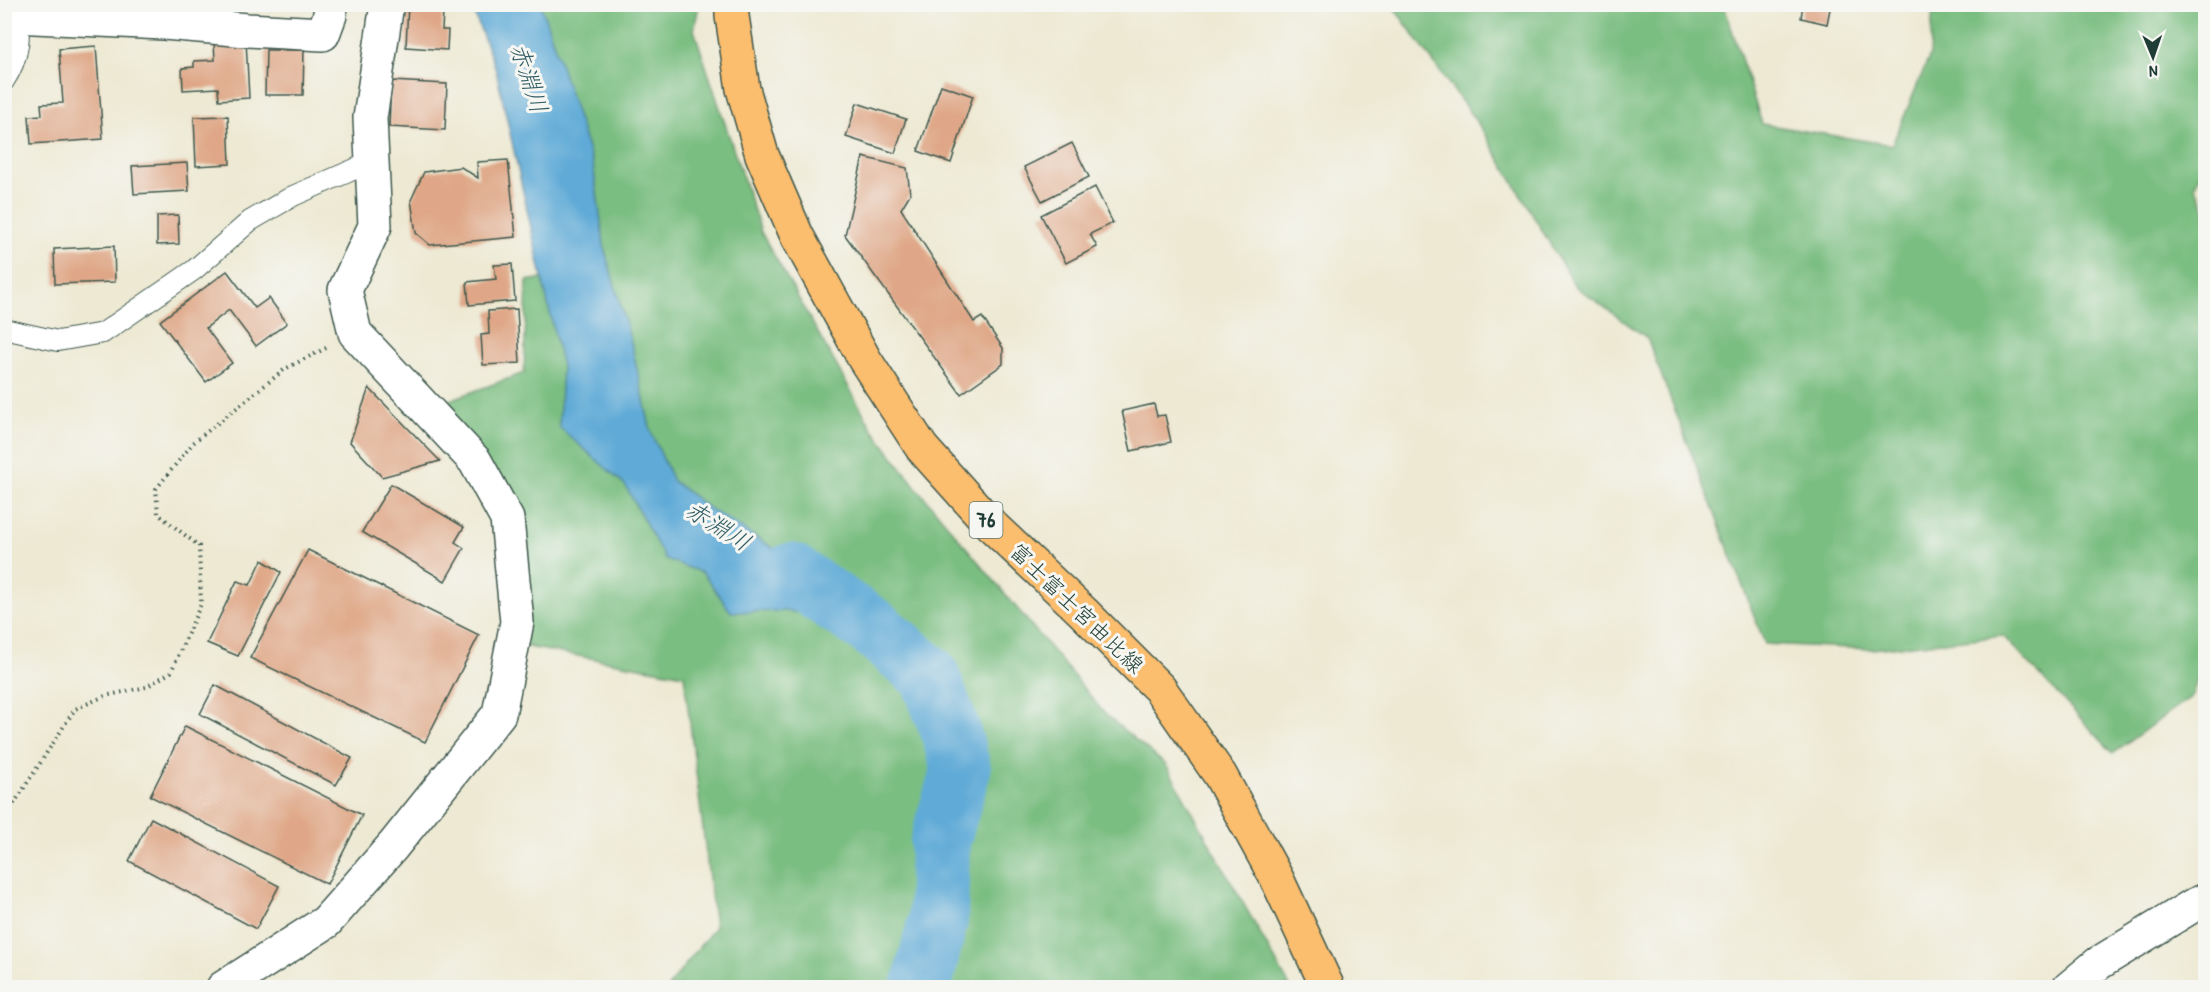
<svg xmlns="http://www.w3.org/2000/svg" width="2210" height="992" font-family="'Patrick Hand','Klee One',sans-serif">
  <rect width="100%" height="100%" fill="#f6f6f2"/>
  <filter id="ink" filterUnits="userSpaceOnUse"><feTurbulence type="fractalNoise" baseFrequency=".0167" numOctaves="2"/><feDisplacementMap in="SourceGraphic" scale="12" xChannelSelector="R" yChannelSelector="G"/><feConvolveMatrix kernelMatrix="1 2 1 2 8 2 1 2 1" color-interpolation-filters="sRGB"/></filter>
  <filter id="wash" filterUnits="userSpaceOnUse"><feTurbulence type="fractalNoise" baseFrequency=".008" numOctaves="4" result="noise"/><feDisplacementMap in="SourceGraphic" scale="24" xChannelSelector="R" yChannelSelector="G"/><feGaussianBlur stdDeviation="1.35" result="paint"/><feColorMatrix in="noise" values="0 0 0 0 0 0 0 0 0 0 0 0 0 0 0 0 0 1.4 0 .05"/><feComposite in="paint" operator="in"/></filter>
  <g filter="url(#wash)">
    <rect width="100%" height="100%" fill="#ede9d3"/>
    <g fill="#7abe81" stroke="#4c7e5a" stroke-width="1.5">
      <path d="M473,5H699L694,30L761,232L873,430L916,487L1106,715L1166,765L1290,987H668L715,927L684,675L523,646L509,535L436,405L524,373L527,281L596,269L536,42L482,33Z"/>
      <path d="M1392,5H1724L1762,124L1892,145L1930,55L1933,5H2205V159L2195,186L2206,211V650L2192,696L2113,753L2003,636L1872,649L1765,644L1647,338L1575,286L1483,131Z"/>
    </g>
    <path fill="#5eaad7" stroke="#3e7486" stroke-width="1.5" d="M471,5H541L593,164L605,251L631,342L651,432L673,481L710,509L849,595L860,619L786,611L731,612L703,573L665,559L625,485L559,427L562,367L496,70Z"/>
    <g fill="none" stroke-linecap="round" stroke-linejoin="round">
      <path stroke="#5eaad7" stroke-width="60" d="M791,573L872,627L929,675L950,729L961,769L940,842L938,920L921,988"/>
    </g>
    <g id="blocks">
      <g fill="#dfa787">
        <path d="M408,4H435L434,11L443,12L442,30H448L447,50L406,47Z"/>
        <path d="M1803,4H1831L1827,24L1801,18Z"/>
        <path d="M246,40L249,98L219,100L218,88L183,90L182,68L194,67V61L215,60L214,42Z"/>
        <path d="M96,46L103,139L31,144L29,116L42,115L41,104L63,103L59,49Z"/>
        <path d="M266,50H304L303,95H265Z"/>
        <path d="M391,81L447,84L445,130L389,127Z"/>
        <path d="M941,85L973,96L951,163L918,151Z"/>
        <path d="M857,103L906,119L895,153L846,137Z"/>
        <path d="M228,116L230,164L196,166L194,117Z"/>
        <path d="M1072,143L1089,177L1042,201L1024,167Z"/>
        <path d="M863,157L907,168L910,194L901,209L974,322L982,317L1003,348V364L961,394L845,235Z"/>
        <path d="M508,160L516,237L430,245L416,233L411,200L424,172L461,167L478,178L477,162Z"/>
        <path d="M187,163L189,191L134,194L132,166Z"/>
        <path d="M1095,187L1113,223L1090,234L1097,247L1066,263L1041,215Z"/>
        <path d="M178,215L179,244L157,245V216Z"/>
        <path d="M114,246L115,282L55,284L54,249Z"/>
        <path d="M512,264L515,301L469,305L467,282L496,279L494,265Z"/>
        <path d="M227,271L255,308L269,298L287,323L256,346L229,310L206,328L232,363L206,382L160,321Z"/>
        <path d="M517,309L520,363L483,365L481,335L489,334L488,311Z"/>
        <path d="M369,388L440,461L382,477L350,442Z"/>
        <path d="M1154,404L1157,416L1165,415L1171,442L1131,451L1122,411Z"/>
        <path d="M391,484L464,527L455,542L464,548L445,581L362,532Z"/>
        <path d="M308,550L479,635L425,742L250,658Z"/>
        <path d="M262,560L281,572L238,656L207,643L237,581L250,585Z"/>
        <path d="M215,685L352,758L336,785L200,714Z"/>
        <path d="M185,726L362,815L327,884L150,796Z"/>
        <path d="M151,818L279,886L256,929L129,861Z"/>
      </g>
    </g>
  </g>
  <g filter="url(#ink)">
    <use href="#blocks" fill-opacity="0" stroke="#3e574c" stroke-width="1.5"/>
    <g fill="none" stroke-linecap="round" stroke-linejoin="round">
      <defs>
        <g id="service">
          <path d="M4,81C17,62 27,27 9,9"/>
          <path d="M4,329L58,341L103,333L194,270L250,221L293,196L371,162"/>
        </g>
        <g id="minor">
          <path d="M13,16L164,23L247,30L323,34L330,15L331,4"/>
          <path d="M223,988L326,922L393,846L499,714L517,622L507,519L475,461L355,333L345,290L375,226L370,118L387,4"/>
          <path d="M2069,988L2099,963L2192,906L2206,900"/>
        </g>
        <path id="primary" d="M732,4V16L743,89L762,155L797,236L865,360L922,448L991,525L1083,612L1160,689L1220,775L1277,879L1328,988"/>
      </defs>
      <use href="#service" stroke="#3e574c" stroke-width="22"/>
      <use href="#minor" stroke="#3e574c" stroke-width="36"/>
      <use href="#primary" stroke="#3e574c" stroke-width="36"/>
      <path stroke="#3e574c" stroke-width="4" stroke-dasharray="1.5 4.5" stroke-linecap="butt" d="M4,819L75,709L105,696L146,687L171,672L201,604L199,546L158,514L156,489L193,443L285,369L328,347"/>
      <use href="#service" stroke="#fff" stroke-width="20"/>
      <use href="#minor" stroke="#fff" stroke-width="33"/>
      <use href="#primary" stroke="#fbbd6e" stroke-width="33"/>
    </g>
  </g>
  <g text-anchor="middle" stroke-width="6" stroke-linejoin="round" paint-order="stroke">
    <rect fill="#f6f6f2" stroke="#60746d" stroke-width="1.5" x="969.5" y="502" width="33" height="36" rx="4.5"/>
    <g font-size="21" font-weight="bold" fill="#1f3d34">
      <text x="986" y="527">76</text>
    </g>
    <g font-size="22" fill="#1f3d34" stroke="#f6f6f2">
      <text transform="translate(1077 608) rotate(44)" y="8">富士富士宮由比線</text>
    </g>
    <g font-size="24" font-style="italic" fill="#325e65" stroke="#f6f6f2">
      <text transform="translate(529 78) rotate(72)" y="8">赤淵川</text>
      <text transform="translate(718 526) rotate(32)" y="8">赤淵川</text>
    </g>
  </g>
  <rect width="2210" height="992" fill="none" stroke="#f6f6f2" stroke-width="24"/>
  <g transform="translate(2153 57) rotate(178)" stroke="#f6f6f2" stroke-width="4.5" paint-order="stroke">
  <path d="M0-4.5L10 22L0 15L-10 22Z" fill="#1f3d34"/>
  <text y="-9" font-size="16" font-weight="bold" text-anchor="middle" fill="#1f3d34">N</text>
  </g>
</svg>
